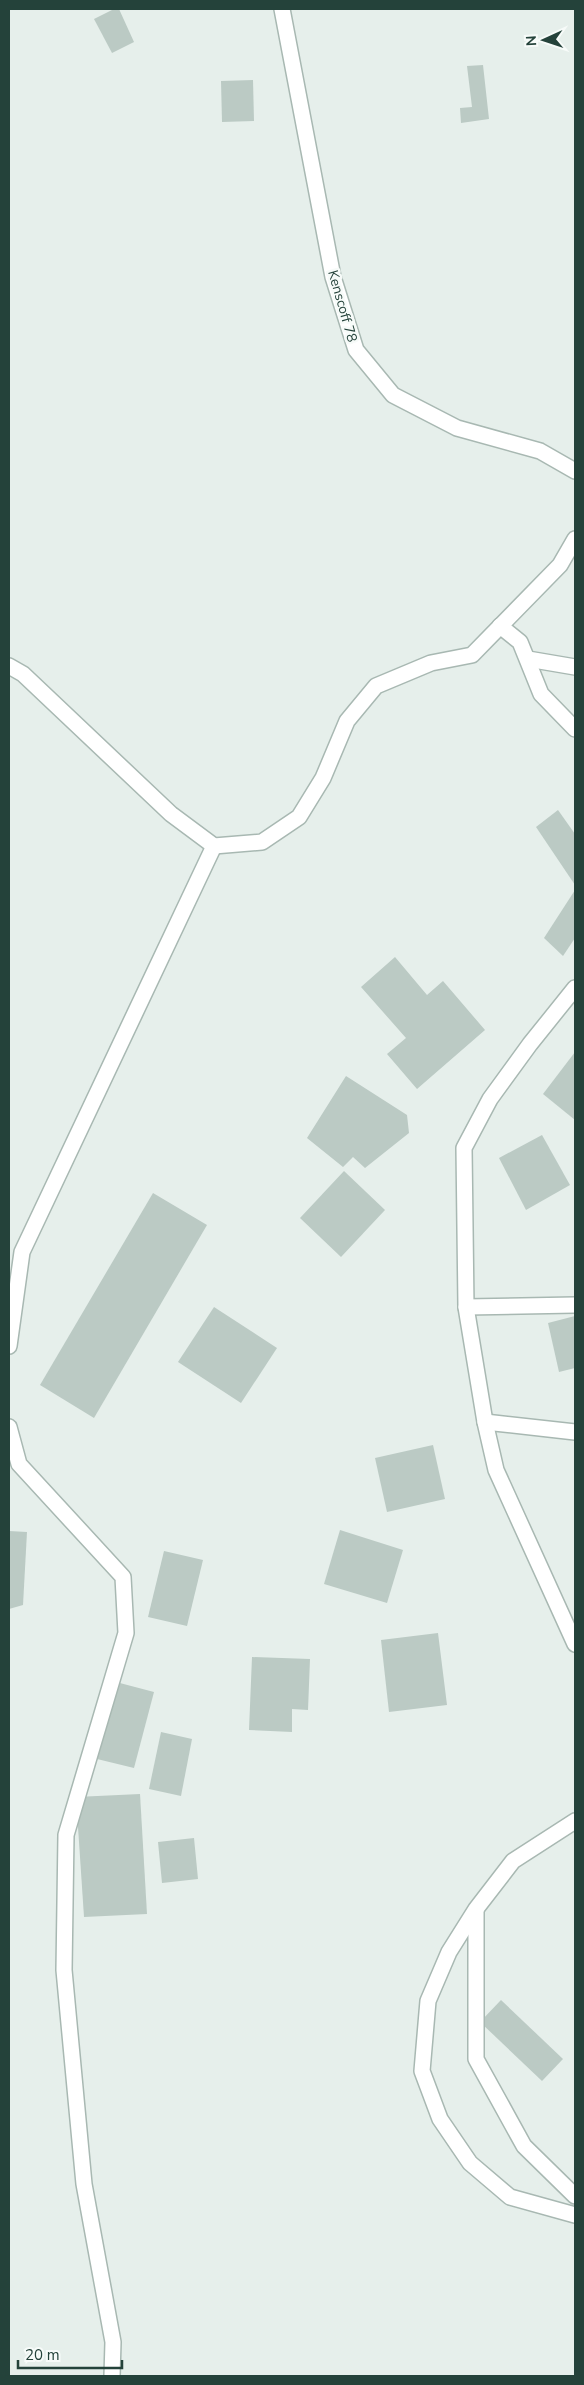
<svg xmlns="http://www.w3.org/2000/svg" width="584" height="2385" font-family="'Nunito Sans',sans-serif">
  <rect width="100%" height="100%" fill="#e6efeb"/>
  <g fill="#bbcac4">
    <path d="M114,9H119L134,42L112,53L94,19Z"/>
    <path d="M483,65L489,119L461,123L460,108L472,107L467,66Z"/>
    <path d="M253,80L254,121L222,122L221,81Z"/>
    <path d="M558,810L575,834V885L536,827Z"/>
    <path d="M575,890V938L563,956L544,938Z"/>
    <path d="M395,957L427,995L443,981L485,1030L417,1089L387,1054L406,1038L361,987Z"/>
    <path d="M575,1052V1120L543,1094Z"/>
    <path d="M346,1076L407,1115L409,1133L365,1168L353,1157L343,1167L307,1138Z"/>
    <path d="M542,1135L570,1185L526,1210L499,1158Z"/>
    <path d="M344,1171L385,1210L341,1257L300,1218Z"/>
    <path d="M153,1193L207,1225L94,1418L40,1385Z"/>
    <path d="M214,1307L277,1348L241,1403L178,1362Z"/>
    <path d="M575,1316V1368L559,1372L548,1323Z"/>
    <path d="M433,1445L445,1499L387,1512L375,1458Z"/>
    <path d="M340,1530L403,1550L387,1603L324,1584Z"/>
    <path d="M9,1531L27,1532L23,1605L9,1609Z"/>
    <path d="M164,1551L203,1560L187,1626L148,1617Z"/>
    <path d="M438,1633L447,1705L389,1712L381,1640Z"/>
    <path d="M252,1657L310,1659L308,1710L292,1709V1732L249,1730Z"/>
    <path d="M116,1682L154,1692L134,1768L97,1759Z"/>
    <path d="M161,1732L192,1739L181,1796L149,1789Z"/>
    <path d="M140,1794L147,1914L84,1917L76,1797Z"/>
    <path d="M194,1838L198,1879L162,1883L158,1842Z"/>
    <path d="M501,2000L563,2059L542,2081L480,2022Z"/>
  </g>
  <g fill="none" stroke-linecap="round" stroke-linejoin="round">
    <defs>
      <g id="street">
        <path d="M282,9L333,277L356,350L393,395L457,428L540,451L575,471"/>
        <path d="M500,626L520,642L541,694L575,729"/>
        <path d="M528,659L575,667"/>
        <path d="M9,666L23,674L171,814L214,846L262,842L299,817L323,778L347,721L376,686L431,663L472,655L560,565L575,539"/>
        <path d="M575,988L530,1044L490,1099L464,1148L466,1307L485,1422L496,1470L575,1644"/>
        <path d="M466,1307L575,1305"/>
        <path d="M9,1346L22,1252L214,846"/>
        <path d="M485,1422L575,1432"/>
        <path d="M9,1427L19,1464L123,1577L126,1633L66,1835L64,1970L84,2184L113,2342L112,2376"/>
        <path d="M575,1821L513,1861L476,1909L449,1952L428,2001L422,2071L440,2119L470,2163L510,2197L575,2215"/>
        <path d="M476,1911V2059L524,2146L575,2196"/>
      </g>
    </defs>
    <use href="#street" stroke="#a8b8b2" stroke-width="18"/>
    <use href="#street" stroke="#fff" stroke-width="15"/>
  </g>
  <g text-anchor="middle" stroke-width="5" stroke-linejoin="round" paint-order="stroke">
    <g font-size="14" fill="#24423a" stroke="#f7fbf9">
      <text transform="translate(343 306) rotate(74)" y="5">Kenscoff 78</text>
    </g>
  </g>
  <rect width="584" height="2385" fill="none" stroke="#24423a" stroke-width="20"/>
  <g transform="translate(544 40) rotate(267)" stroke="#f7fbf9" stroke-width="4" paint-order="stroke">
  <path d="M0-4L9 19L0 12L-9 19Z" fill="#24423a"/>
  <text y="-8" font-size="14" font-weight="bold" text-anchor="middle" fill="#24423a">N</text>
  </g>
  <path d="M18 2360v8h104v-8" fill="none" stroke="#24423a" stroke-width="2.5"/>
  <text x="25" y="2360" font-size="15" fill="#24423a" stroke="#f7fbf9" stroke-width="4" paint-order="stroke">20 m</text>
</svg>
